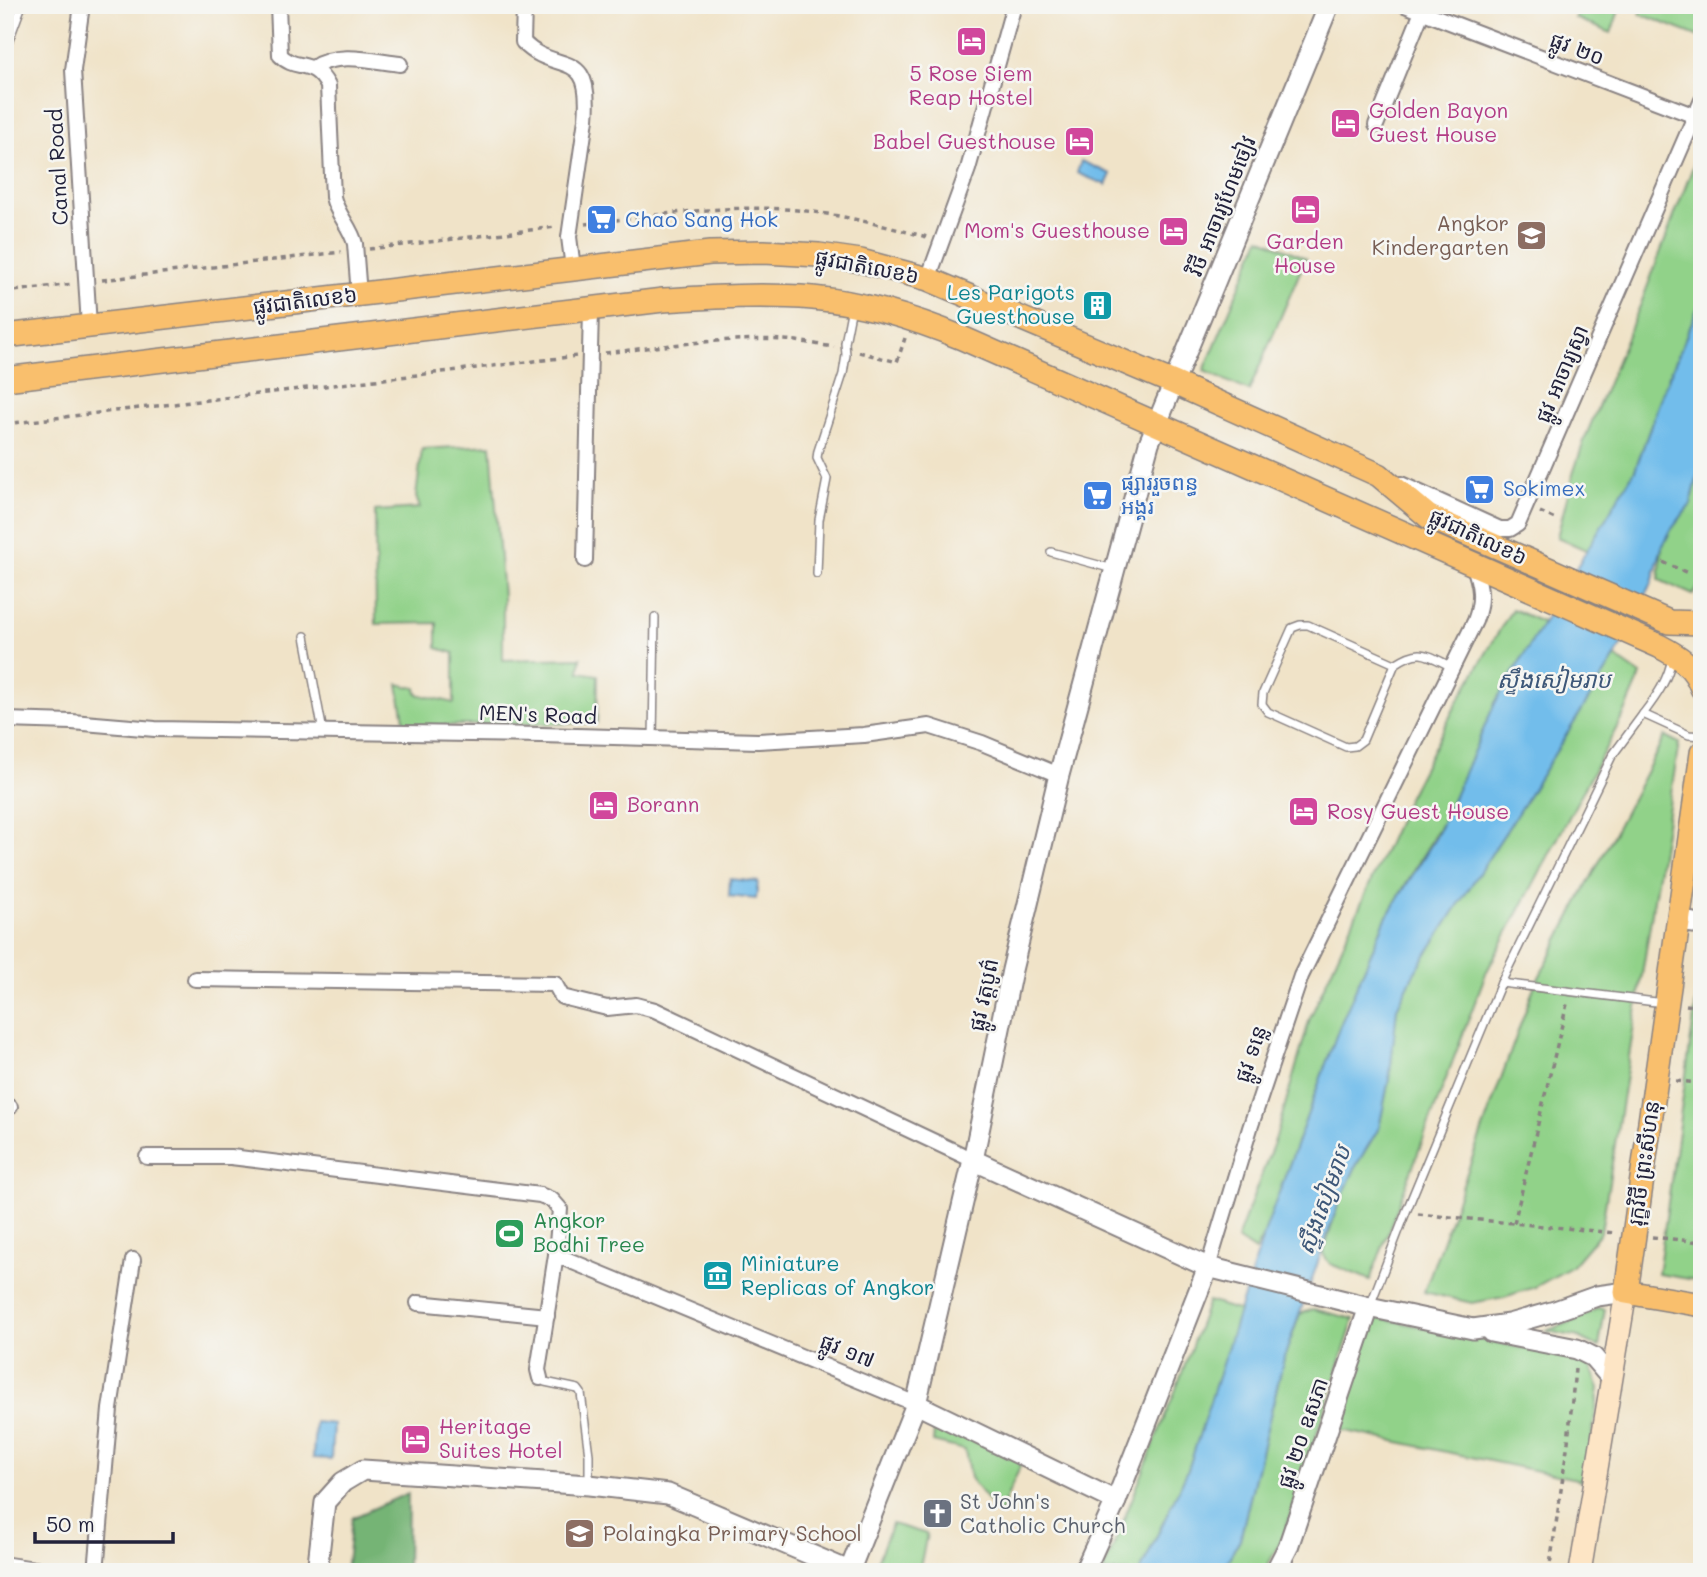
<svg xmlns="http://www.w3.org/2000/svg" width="1707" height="1577" font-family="Mali,'Noto Sans Khmer',sans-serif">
  <rect width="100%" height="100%" fill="#f6f6f2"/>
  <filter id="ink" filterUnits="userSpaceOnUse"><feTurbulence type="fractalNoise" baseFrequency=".0143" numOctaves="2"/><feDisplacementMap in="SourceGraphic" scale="14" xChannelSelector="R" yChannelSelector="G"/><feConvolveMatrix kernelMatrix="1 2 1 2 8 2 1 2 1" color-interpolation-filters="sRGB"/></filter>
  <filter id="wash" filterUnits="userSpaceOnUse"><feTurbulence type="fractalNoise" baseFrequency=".00686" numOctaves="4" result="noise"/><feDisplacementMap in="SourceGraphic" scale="28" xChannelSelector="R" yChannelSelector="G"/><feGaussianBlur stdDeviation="1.57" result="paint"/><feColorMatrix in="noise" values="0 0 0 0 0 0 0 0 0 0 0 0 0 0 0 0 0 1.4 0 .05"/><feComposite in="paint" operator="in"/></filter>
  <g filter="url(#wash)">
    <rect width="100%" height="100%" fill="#f0e3c8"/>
    <g fill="#91d289" stroke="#5a7a62" stroke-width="2">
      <path d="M1579,5H1621L1611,33L1575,18Z"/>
      <path d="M1643,5H1702V38L1640,14Z"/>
      <path d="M1702,143V298L1664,389L1635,470L1588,551L1557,537L1573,474L1585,438L1640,306Z"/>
      <path d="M1260,238L1306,258L1249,391L1204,371Z"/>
      <path d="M491,445L503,596V660L581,658L579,672L598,675L597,723L405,726L398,684L416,688L417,694L454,703V653L437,648V623L376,624L375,511L420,508L416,497L422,449Z"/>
      <path d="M1702,459V581L1693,595L1659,580L1662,547L1671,530L1691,504Z"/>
      <path d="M1512,609L1544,623L1495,703L1447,814L1386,918L1339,1028L1264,1234L1255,1251L1237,1239L1276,1137L1310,1018L1409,796L1457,703Z"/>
      <path d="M1615,657L1641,675L1625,712L1486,973L1370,1280L1330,1264L1323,1254L1338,1205L1357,1164L1379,1128L1390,1074L1397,1008L1413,975L1512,822Z"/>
      <path d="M1665,736L1679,743L1601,1232L1571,1267L1535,1287L1504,1297L1472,1303L1424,1292L1534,987Z"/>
      <path d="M1702,960V1281L1658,1274Z"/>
      <path d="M1208,1301L1240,1311L1188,1470L1140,1572H1103L1178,1384Z"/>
      <path d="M1598,1308L1605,1309L1599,1347L1579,1337L1546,1331L1576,1320Z"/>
      <path d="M1313,1309L1354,1319L1284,1535L1264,1572H1221L1240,1539L1284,1358L1300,1314Z"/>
      <path d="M1375,1317L1589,1362L1599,1388L1586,1481L1336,1429Z"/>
      <path d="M935,1422L1022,1462L999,1515L970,1478L965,1450L933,1442Z"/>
      <path d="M892,1524L927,1534L919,1572H873Z"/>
    </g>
    <path fill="#74b475" stroke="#4b6b58" stroke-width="2" d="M408,1493L407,1572H346L352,1518Z"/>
    <g fill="#72bdeb" stroke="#4a7093" stroke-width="2">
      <path d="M1081,161L1111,174L1106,185L1077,173Z"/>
      <path d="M1702,298V459L1691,504L1671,530L1662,547L1652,583L1615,657L1512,822L1413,975L1397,1008L1390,1074L1379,1128L1357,1164L1338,1205L1284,1358L1240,1539L1221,1572H1140L1188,1470L1264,1234L1339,1028L1386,918L1436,837L1495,703L1635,470L1664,389Z"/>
      <path d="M730,879L758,882L756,899L729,896Z"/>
      <path d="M315,1422L333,1424L331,1459L313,1458Z"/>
    </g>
  </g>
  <g filter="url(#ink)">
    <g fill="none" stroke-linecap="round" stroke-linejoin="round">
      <defs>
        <g id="service">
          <path d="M5,51L22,5"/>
          <path d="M1051,552L1113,569"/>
          <path d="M817,574L819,520L827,479L817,458L818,451L843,374L846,355L845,343L852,307"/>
          <path d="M1300,625H1308L1395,664L1363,740L1355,746L1346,747L1268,712L1262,704L1263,693L1292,628Z"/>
          <path d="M305,636L323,732"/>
          <path d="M1395,664C1420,647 1426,654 1452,667"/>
          <path d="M1643,714C1656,697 1669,679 1672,657"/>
          <path d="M653,739L655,617"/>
          <path d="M1501,983L1664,1003"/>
          <path d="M1370,1306L1406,1212L1501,983L1612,756L1643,714L1689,735L1702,736"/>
          <path d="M540,1378L545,1382L578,1389L581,1393L589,1455V1484"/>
        </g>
        <g id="minor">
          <path d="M82,5L73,70L89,326"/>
          <path d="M278,5L280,55C296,72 313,57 328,86L333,197C337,215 351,227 355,244L359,295"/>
          <path d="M524,5L523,42C555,76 593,45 586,119L569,237L573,268"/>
          <path d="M1405,5L1695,116"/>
          <path d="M313,68C337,51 373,61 400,64"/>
          <path d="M1376,125L1422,12"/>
          <path d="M928,279L968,169L1014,5"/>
          <path d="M1401,484L1500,529H1510L1518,524L1702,100"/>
          <path d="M585,560L591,309"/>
          <path d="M5,720L72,722L155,729L541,735L758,741L864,735L929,726L982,743L1059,775"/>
          <path d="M195,979L555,984L562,997L607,1008L636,1005L655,1010L973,1160"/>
          <path d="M5,1107H10"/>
          <path d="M147,1157H231L540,1195L552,1200L560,1209L556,1255L538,1370L540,1378"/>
          <path d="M556,1255L916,1404"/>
          <path d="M1208,1267L1250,1128L1301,976L1475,621C1483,600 1481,585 1473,564"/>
          <path d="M418,1303L547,1316"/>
          <path d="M96,1572L110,1409L133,1260"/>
        </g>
        <g id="tertiary">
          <path d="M1678,921L1702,924"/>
          <path d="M973,1160L1208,1267L1369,1307L1473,1329L1509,1324L1555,1311L1597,1296L1626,1292"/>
          <path d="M1491,1332L1577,1349L1593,1357L1611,1378"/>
          <path d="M916,1404L1116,1501"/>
          <path d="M5,1567L38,1572"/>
          <path d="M317,1572L325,1502L343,1482L363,1470L589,1485L668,1494L849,1571"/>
          <path d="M849,1572L916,1404L973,1160L1012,970L1059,775L1149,443L1329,5"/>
          <path d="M1084,1572L1116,1501L1208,1267"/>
          <path d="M1275,1572L1288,1547L1369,1307"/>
        </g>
        <path id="secondary" d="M1580,1572L1626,1292"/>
        <g id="primary">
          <path d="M5,336L710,253L764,252L819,255L861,261L928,279L1174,383L1379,475L1429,517L1669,622L1702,623"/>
          <path d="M5,379L663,300C713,297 763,294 813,298C865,303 914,318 962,338L1659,646C1678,656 1695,666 1702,688"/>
          <path d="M1702,753L1626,1292L1702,1305"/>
        </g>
      </defs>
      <use href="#service" stroke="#898282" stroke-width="10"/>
      <use href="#minor" stroke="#898282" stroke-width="18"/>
      <use href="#tertiary" stroke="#898282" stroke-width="23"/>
      <use href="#secondary" stroke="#898282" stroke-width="24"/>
      <use href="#primary" stroke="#898282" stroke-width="26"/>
      <g stroke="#898282" stroke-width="3.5" stroke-dasharray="5 5" stroke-linecap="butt">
        <path d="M585,224C650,216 718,205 784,209C833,212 880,225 927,237"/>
        <path d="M369,249L556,227"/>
        <path d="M102,280L341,252"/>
        <path d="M5,292L73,284"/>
        <path d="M859,352L897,362L905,338"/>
        <path d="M605,353C665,346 725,337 785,340C802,341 818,345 834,347"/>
        <path d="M5,424L577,356"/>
        <path d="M1540,512L1555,519"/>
        <path d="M1663,562L1690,574"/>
        <path d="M1686,1005L1702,1007"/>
        <path d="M1676,1081L1702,1083"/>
        <path d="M1418,1214L1616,1233"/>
        <path d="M1514,1223L1567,1004"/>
        <path d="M1652,1237L1702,1242"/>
        <path d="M1549,1572L1568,1442L1575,1369"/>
      </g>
      <use href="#service" stroke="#fff" stroke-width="7"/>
      <use href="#minor" stroke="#fff" stroke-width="14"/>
      <use href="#tertiary" stroke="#fff" stroke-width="19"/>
      <use href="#secondary" stroke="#fde5c5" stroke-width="21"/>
      <use href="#primary" stroke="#f9bf6d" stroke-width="23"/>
    </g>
  </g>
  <defs>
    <symbol id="hotel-square" viewBox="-11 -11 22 22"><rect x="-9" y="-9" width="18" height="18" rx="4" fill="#d1479c" stroke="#f6f6f2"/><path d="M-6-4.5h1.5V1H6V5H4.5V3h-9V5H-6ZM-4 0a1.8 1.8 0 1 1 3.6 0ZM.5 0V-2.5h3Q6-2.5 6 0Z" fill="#fff"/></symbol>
    <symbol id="supermarket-square" viewBox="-11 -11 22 22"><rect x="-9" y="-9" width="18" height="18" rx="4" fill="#3f7fe0" stroke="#f6f6f2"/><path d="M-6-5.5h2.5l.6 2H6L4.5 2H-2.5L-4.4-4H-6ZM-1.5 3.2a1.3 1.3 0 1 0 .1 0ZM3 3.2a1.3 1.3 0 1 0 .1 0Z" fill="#fff"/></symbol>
    <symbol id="school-square" viewBox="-11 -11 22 22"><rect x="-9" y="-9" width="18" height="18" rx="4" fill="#8d6e63" stroke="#f6f6f2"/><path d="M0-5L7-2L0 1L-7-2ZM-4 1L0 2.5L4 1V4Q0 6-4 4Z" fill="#fff"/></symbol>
    <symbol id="building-square" viewBox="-11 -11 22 22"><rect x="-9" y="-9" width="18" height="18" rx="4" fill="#0f9aa8" stroke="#f6f6f2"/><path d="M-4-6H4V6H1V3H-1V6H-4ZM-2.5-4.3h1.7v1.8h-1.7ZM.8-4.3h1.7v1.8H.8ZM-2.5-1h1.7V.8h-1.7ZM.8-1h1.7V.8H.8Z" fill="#fff"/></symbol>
    <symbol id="stadium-square" viewBox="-11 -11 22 22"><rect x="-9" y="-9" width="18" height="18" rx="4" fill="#2e9e5b" stroke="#f6f6f2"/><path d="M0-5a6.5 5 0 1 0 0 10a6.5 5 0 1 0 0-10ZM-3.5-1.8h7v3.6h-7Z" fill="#fff"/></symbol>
    <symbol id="museum-square" viewBox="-11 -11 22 22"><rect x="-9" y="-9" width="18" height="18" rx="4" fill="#0f9aa8" stroke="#f6f6f2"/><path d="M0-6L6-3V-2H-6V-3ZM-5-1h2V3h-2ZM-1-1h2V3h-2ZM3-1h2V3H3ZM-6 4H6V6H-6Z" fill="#fff"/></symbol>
    <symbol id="church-square" viewBox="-11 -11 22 22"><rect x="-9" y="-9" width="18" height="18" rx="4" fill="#6b7280" stroke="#f6f6f2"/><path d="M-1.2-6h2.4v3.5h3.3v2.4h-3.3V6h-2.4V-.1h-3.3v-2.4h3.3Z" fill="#fff"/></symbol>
  </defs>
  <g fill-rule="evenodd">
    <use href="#hotel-square" x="954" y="24" width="35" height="35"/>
    <use href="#hotel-square" x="1328" y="106" width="35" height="35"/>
    <use href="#hotel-square" x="1062" y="124" width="35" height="35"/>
    <use href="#hotel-square" x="1288" y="192" width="35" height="35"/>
    <use href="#supermarket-square" x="584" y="202" width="35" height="35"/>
    <use href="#hotel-square" x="1156" y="214" width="35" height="35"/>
    <use href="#school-square" x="1514" y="218" width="35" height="35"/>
    <use href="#building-square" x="1080" y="288" width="35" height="35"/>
    <use href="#supermarket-square" x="1462" y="472" width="35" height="35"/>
    <use href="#supermarket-square" x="1080" y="478" width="35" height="35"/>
    <use href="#hotel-square" x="586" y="788" width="35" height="35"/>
    <use href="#hotel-square" x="1286" y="794" width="35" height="35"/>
    <use href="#stadium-square" x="492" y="1216" width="35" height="35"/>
    <use href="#museum-square" x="700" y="1258" width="35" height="35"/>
    <use href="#hotel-square" x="398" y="1422" width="35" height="35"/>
    <use href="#church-square" x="920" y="1496" width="35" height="35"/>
    <use href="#school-square" x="562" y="1516" width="35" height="35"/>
  </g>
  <g text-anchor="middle" stroke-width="5" stroke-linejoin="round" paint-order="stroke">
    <g font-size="21" fill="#22223b" stroke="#f6f6f2">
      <text transform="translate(1577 49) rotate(21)" y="7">ផ្លូវ ២០</text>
      <text transform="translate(58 167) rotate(-93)" y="7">Canal Road</text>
      <text transform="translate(1222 206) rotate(-68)" y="7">វិថី អាចារ្យហែមចៀវ</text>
      <text transform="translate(867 267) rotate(11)" y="7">ផ្លូវជាតិលេខ៦</text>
      <text transform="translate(305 301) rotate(-7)" y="7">ផ្លូវជាតិលេខ៦</text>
      <text transform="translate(1562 374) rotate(-67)" y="7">ផ្លូវ អាចារ្យស្វា</text>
      <text transform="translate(1478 537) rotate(25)" y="7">ផ្លូវជាតិលេខ៦</text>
      <text transform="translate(538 715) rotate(2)" y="7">MEN's Road</text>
      <text transform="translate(984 995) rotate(-78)" y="7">ផ្លូវ វត្តបូព៌</text>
      <text transform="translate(1251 1054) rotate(-71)" y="7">ផ្លូវ ទន្លេ</text>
      <text transform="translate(1644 1163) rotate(-82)" y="7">រុក្ខវិថី ព្រះសីហនុ</text>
      <text transform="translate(847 1351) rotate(22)" y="7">ផ្លូវ ១៧</text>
      <text transform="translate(1303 1433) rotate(-71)" y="7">ផ្លូវ ២០ ឧសភា</text>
    </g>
    <g font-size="21" fill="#b23c85" stroke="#f6f6f2" text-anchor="start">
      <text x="971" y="81" text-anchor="middle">5 Rose Siem<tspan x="971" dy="24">Reap Hostel</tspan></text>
      <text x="1369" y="118">Golden Bayon<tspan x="1369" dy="24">Guest House</tspan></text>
      <text x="1056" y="149" text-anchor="end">Babel Guesthouse</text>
      <text x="1150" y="238" text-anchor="end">Mom's Guesthouse</text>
      <text x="1305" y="249" text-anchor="middle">Garden<tspan x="1305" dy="24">House</tspan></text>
      <text x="627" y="812">Borann</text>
      <text x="1327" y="819">Rosy Guest House</text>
      <text x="439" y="1434">Heritage<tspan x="439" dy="24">Suites Hotel</tspan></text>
    </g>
    <g font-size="21" fill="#366cbe" stroke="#f6f6f2" text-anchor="start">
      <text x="625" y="227">Chao Sang Hok</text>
      <text x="1121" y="490">ផ្សាររួចពន្ធ<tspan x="1121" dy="24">អង្គរ</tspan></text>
      <text x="1503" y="496">Sokimex</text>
    </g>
    <g font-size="21" fill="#785e54" stroke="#f6f6f2" text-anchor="end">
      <text x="1509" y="231">Angkor<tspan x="1509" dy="24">Kindergarten</tspan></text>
      <text x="603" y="1541" text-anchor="start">Polaingka Primary School</text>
    </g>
    <g font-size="21" fill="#0d838f" stroke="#f6f6f2" text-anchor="end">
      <text x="1075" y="300">Les Parigots<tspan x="1075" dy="24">Guesthouse</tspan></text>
      <text x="741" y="1271" text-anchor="start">Miniature<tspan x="741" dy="24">Replicas of Angkor</tspan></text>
    </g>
    <g font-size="21" fill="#27864d" stroke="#f6f6f2" text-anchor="start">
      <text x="533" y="1228">Angkor<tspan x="533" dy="24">Bodhi Tree</tspan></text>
    </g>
    <g font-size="21" fill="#5b616d" stroke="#f6f6f2" text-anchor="start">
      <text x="960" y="1509">St John's<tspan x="960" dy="24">Catholic Church</tspan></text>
    </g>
    <g font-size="23" font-style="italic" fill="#3e5879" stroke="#f6f6f2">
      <text x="1554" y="688">ស្ទឹងសៀមរាប</text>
      <text transform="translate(1324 1200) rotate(-70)" y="8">ស្ទឹងសៀមរាប</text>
    </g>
  </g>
  <rect width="1707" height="1577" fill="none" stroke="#f6f6f2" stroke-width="28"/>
  <path d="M35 1532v10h138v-10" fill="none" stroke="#22223b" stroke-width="3.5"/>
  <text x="46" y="1532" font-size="21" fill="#22223b" stroke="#f6f6f2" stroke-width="5" paint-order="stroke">50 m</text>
</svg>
